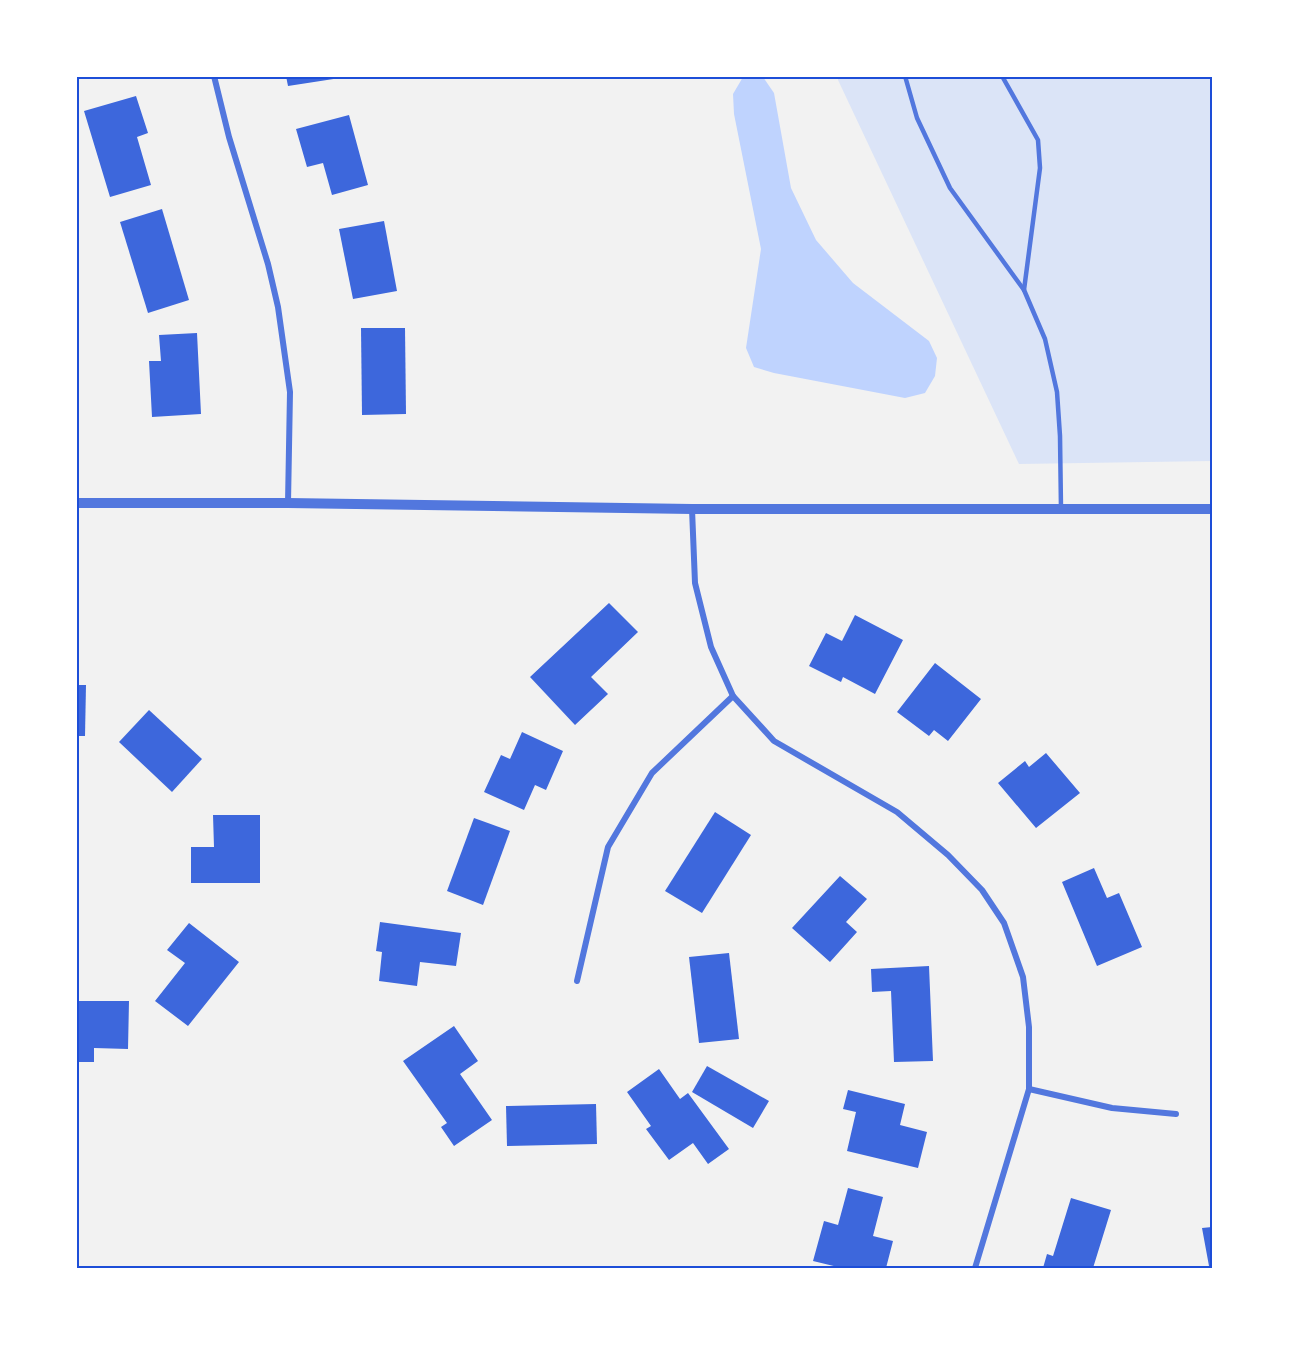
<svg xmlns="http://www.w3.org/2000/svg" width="1289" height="1345" font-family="Karla,sans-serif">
  <rect width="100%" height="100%" fill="#f2f2f2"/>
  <path fill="#dbe4f7" d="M838,76L1212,77V461L1019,464L838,80Z"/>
  <path fill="#bfd3fe" d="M743,77H763L774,93L791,188L816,240L853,283L929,341L937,358L935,376L925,393L905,398L774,373L754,367L746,348L761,249L734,114L733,94Z"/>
  <g fill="#3d67dc">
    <path d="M286,76H340V78L288,86Z"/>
    <path d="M136,96L148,133L137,137L151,185L110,197L84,111Z"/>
    <path d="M349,115L368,185L332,195L323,163L307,167L296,129Z"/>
    <path d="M162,209L189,300L148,313L120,222Z"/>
    <path d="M384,221L397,291L353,299L339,229Z"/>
    <path d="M361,328H405L406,414L362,415Z"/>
    <path d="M197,333L201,414L152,417L149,361H161L159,335Z"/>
    <path d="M609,603L638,632L591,677L608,694L575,725L530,677Z"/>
    <path d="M855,615L903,640L875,694L843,677L841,682L809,666L826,633L842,641Z"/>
    <path d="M935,663L981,699L948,741L934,730L929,736L897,712Z"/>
    <path d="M76,685H86L85,736H76Z"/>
    <path d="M149,710L202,759L172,792L119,742Z"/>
    <path d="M522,732L563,751L546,790L535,785L524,810L484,792L501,755L510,759Z"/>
    <path d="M1046,753L1080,793L1036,828L998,783L1025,761L1029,767Z"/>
    <path d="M715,812L751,835L702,913L665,891Z"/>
    <path d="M213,815H260V883H191V847H214Z"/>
    <path d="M474,818L510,831L483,905L447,891Z"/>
    <path d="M1094,868L1107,898L1119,893L1142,947L1097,966L1062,882Z"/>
    <path d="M840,876L867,899L846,922L857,932L830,962L792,928Z"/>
    <path d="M380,922L461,933L456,966L420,962L417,986L379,981L382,952L376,951Z"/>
    <path d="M189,923L239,962L188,1026L155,1001L185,963L167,950Z"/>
    <path d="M729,953L739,1039L699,1043L689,957Z"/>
    <path d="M929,966L933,1061L894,1062L891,991L872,992L871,969Z"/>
    <path d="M76,1001H129L128,1049L94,1048V1062H76Z"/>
    <path d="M454,1026L478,1061L460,1074L492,1120L454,1146L441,1127L447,1123L403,1061Z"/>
    <path d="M707,1066L769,1101L753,1128L692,1092Z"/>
    <path d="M659,1069L680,1099L688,1093L729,1149L708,1164L693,1143L669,1160L646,1129L651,1126L627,1092Z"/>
    <path d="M848,1090L905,1104L900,1125L927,1132L918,1168L847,1151L856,1112L843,1109Z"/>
    <path d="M596,1104L597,1144L507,1146L506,1106Z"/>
    <path d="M848,1188L883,1197L873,1236L893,1241L886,1268H842L813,1261L824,1221L838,1225Z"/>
    <path d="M1071,1198L1111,1210L1093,1268H1043L1047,1254L1053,1256Z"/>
    <path d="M1212,1227V1268H1201V1267L1209,1266L1202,1228Z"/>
  </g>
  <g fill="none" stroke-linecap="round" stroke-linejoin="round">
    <g stroke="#5277de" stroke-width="4.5">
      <path d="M905,76L917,118L950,188L1024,290L1045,339L1057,392L1060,436L1061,509"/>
      <path d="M1002,76L1038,140L1040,168L1024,290"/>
    </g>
    <g stroke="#5277de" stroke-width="6">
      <path d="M214,76L229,137L268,264L278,307L290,392L288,503"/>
      <path d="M692,509L695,583L711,647L733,696L774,741L897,812L948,855L982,890L1004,923L1023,977L1029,1027V1089L975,1268"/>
      <path d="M577,981L608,847L652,773L733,696"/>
      <path d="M1029,1089L1112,1108L1176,1114"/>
    </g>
    <path stroke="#5277de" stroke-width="10" d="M76,503H288L692,509H1212"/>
  </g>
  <rect width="1289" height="1345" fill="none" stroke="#ffffff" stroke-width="156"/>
  <rect x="78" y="78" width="1133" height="1189" fill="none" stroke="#1d4ed8" stroke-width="2"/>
</svg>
